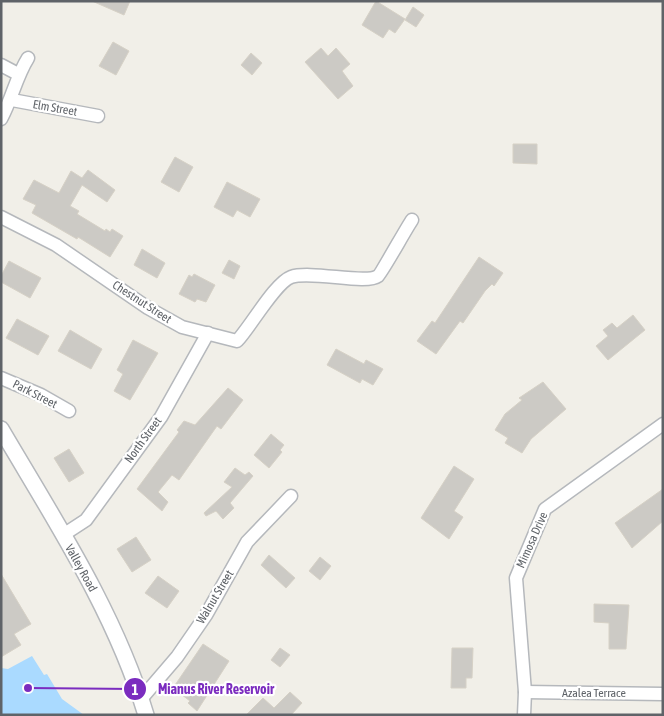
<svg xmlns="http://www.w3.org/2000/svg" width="664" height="716" font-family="'Asap Condensed',sans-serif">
  <rect width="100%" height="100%" fill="#f1efe8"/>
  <path fill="#aadaff" d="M32,656L44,675L47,674L62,699L84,715H1V668L8,669Z"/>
  <g fill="#cccac5" stroke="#d6d1c6">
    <path d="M92,1H130L124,15Z"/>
    <path d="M376,1L405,19L395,33L389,29L383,38L362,25Z"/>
    <path d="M413,7L424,15L416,27L405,20Z"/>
    <path d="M113,42L129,51L116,75L99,66Z"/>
    <path d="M321,48L328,56L336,48L350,64L342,71L353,86L338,99L305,62Z"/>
    <path d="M251,53L262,63L252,75L241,65Z"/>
    <path d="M513,144H537V164L513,163Z"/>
    <path d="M175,157L193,167L179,192L161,182Z"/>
    <path d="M88,170L115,190L107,202L82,185L70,206L79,211L77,214L105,231L106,229L110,232L112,229L123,236L110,257L78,237L77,239L32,213L36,205L23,199L34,180L59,193L71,171L82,178Z"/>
    <path d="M227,182L260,199L250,217L237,210L233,217L214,207Z"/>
    <path d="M142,249L165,263L157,278L134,265Z"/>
    <path d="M479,257L503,273L494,286L492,284L485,291L463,323L460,321L436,354L417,341L432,321L435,323Z"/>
    <path d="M229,260L240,266L234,279L222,273Z"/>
    <path d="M9,261L41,278L30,298L1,282V276Z"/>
    <path d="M194,274L215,285L206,302L197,299L195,302L179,294L189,275L192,277Z"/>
    <path d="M633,315L645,330L608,360L596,346L608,336L603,330L612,323L617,328Z"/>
    <path d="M17,319L49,336L38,355L6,338Z"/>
    <path d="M70,330L102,349L91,369L58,351Z"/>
    <path d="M133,340L158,353L130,400L114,391L123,374L117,370Z"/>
    <path d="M336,349L364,364L366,360L383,369L373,385L362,379L360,383L327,365Z"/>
    <path d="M543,382L566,409L531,439L522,453L505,443L508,438L495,430L505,414L522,400L519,398Z"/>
    <path d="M228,388L243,400L221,429L217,426L179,480L172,475L158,492L168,502L162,511L137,489L179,432L177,430L184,421L195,425Z"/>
    <path d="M271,434L284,445L280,450L282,452L269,468L254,455Z"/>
    <path d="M69,449L84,473L69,482L54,458Z"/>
    <path d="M454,466L474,479L454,511L463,517L449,539L421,518Z"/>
    <path d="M235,468L245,475L249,472L253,476L230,503L234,508L223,519L216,511L206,516L204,513L232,487L224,482Z"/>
    <path d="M663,489V521L632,548L615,523Z"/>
    <path d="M136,537L151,560L132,572L117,549Z"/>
    <path d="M269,555L295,578L286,588L261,565Z"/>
    <path d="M320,557L331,566L320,580L309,571Z"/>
    <path d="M1,574L31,624L14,634L21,645L1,657Z"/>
    <path d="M158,576L179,591L167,608L145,593Z"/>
    <path d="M594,604L629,605L626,649H609V623L594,622Z"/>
    <path d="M203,644L229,661L197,711L188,703L190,701L173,688Z"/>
    <path d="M280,648L290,655L280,667L271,660Z"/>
    <path d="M452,648H473L472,678H466V688H451Z"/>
    <path d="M290,692L302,703L291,715H246L263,698L274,708Z"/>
  </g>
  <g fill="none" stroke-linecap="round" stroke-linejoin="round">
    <defs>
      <g id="minor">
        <path d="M1,65L18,74"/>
        <path d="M12,100L98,116"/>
        <path d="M1,119C12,99 16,77 28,58"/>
        <path d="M1,217L56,245L148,308L182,327L237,341C251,326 275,283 291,277C311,270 366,285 378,276C381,274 407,227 412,220"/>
        <path d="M1,378L41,395L69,411"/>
        <path d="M63,535L86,520L161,417L208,333"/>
        <path d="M525,692L663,694"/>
        <path d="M141,699L177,657L206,615L247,542L291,496"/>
        <path d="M524,715L525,692L516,578L545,509L663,424"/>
      </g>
      <path id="tertiary" d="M1,429C55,521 115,612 146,715"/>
    </defs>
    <use href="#minor" stroke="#b5b8bc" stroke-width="15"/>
    <use href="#tertiary" stroke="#b5b8bc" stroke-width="18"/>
    <use href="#minor" stroke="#fff" stroke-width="12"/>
    <use href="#tertiary" stroke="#fff" stroke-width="15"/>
  </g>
  <g text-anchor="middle" stroke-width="4.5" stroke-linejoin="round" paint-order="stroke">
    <g font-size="12" fill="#5f6368" stroke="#fff">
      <text transform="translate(55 108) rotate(10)" y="4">Elm Street</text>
      <text transform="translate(142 302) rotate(33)" y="4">Chestnut Street</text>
      <text transform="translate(35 394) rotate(27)" y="4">Park Street</text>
      <text transform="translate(143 440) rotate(-54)" y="4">North Street</text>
      <text transform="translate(532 540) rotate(-66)" y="4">Mimosa Drive</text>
      <text transform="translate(81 568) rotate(61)" y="4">Valley Road</text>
      <text transform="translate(215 597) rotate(-59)" y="4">Walnut Street</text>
      <text x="594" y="697">Azalea Terrace</text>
    </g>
  </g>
  <path fill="none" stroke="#7b2cbf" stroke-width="2" d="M28 688L135 689"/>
  <g fill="#7b2cbf" stroke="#fff" stroke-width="2">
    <circle cx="28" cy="688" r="5"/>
    <circle cx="135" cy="689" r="12"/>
  </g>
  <g font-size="15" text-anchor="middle" font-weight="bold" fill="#fff">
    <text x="135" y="695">1</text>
  </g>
  <g font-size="14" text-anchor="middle" font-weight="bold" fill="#7b2cbf" stroke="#fff" stroke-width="4.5" stroke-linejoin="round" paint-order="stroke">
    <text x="216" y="694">Mianus River Reservoir</text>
  </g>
  <rect width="664" height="716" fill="none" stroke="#5f6368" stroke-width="5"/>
</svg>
